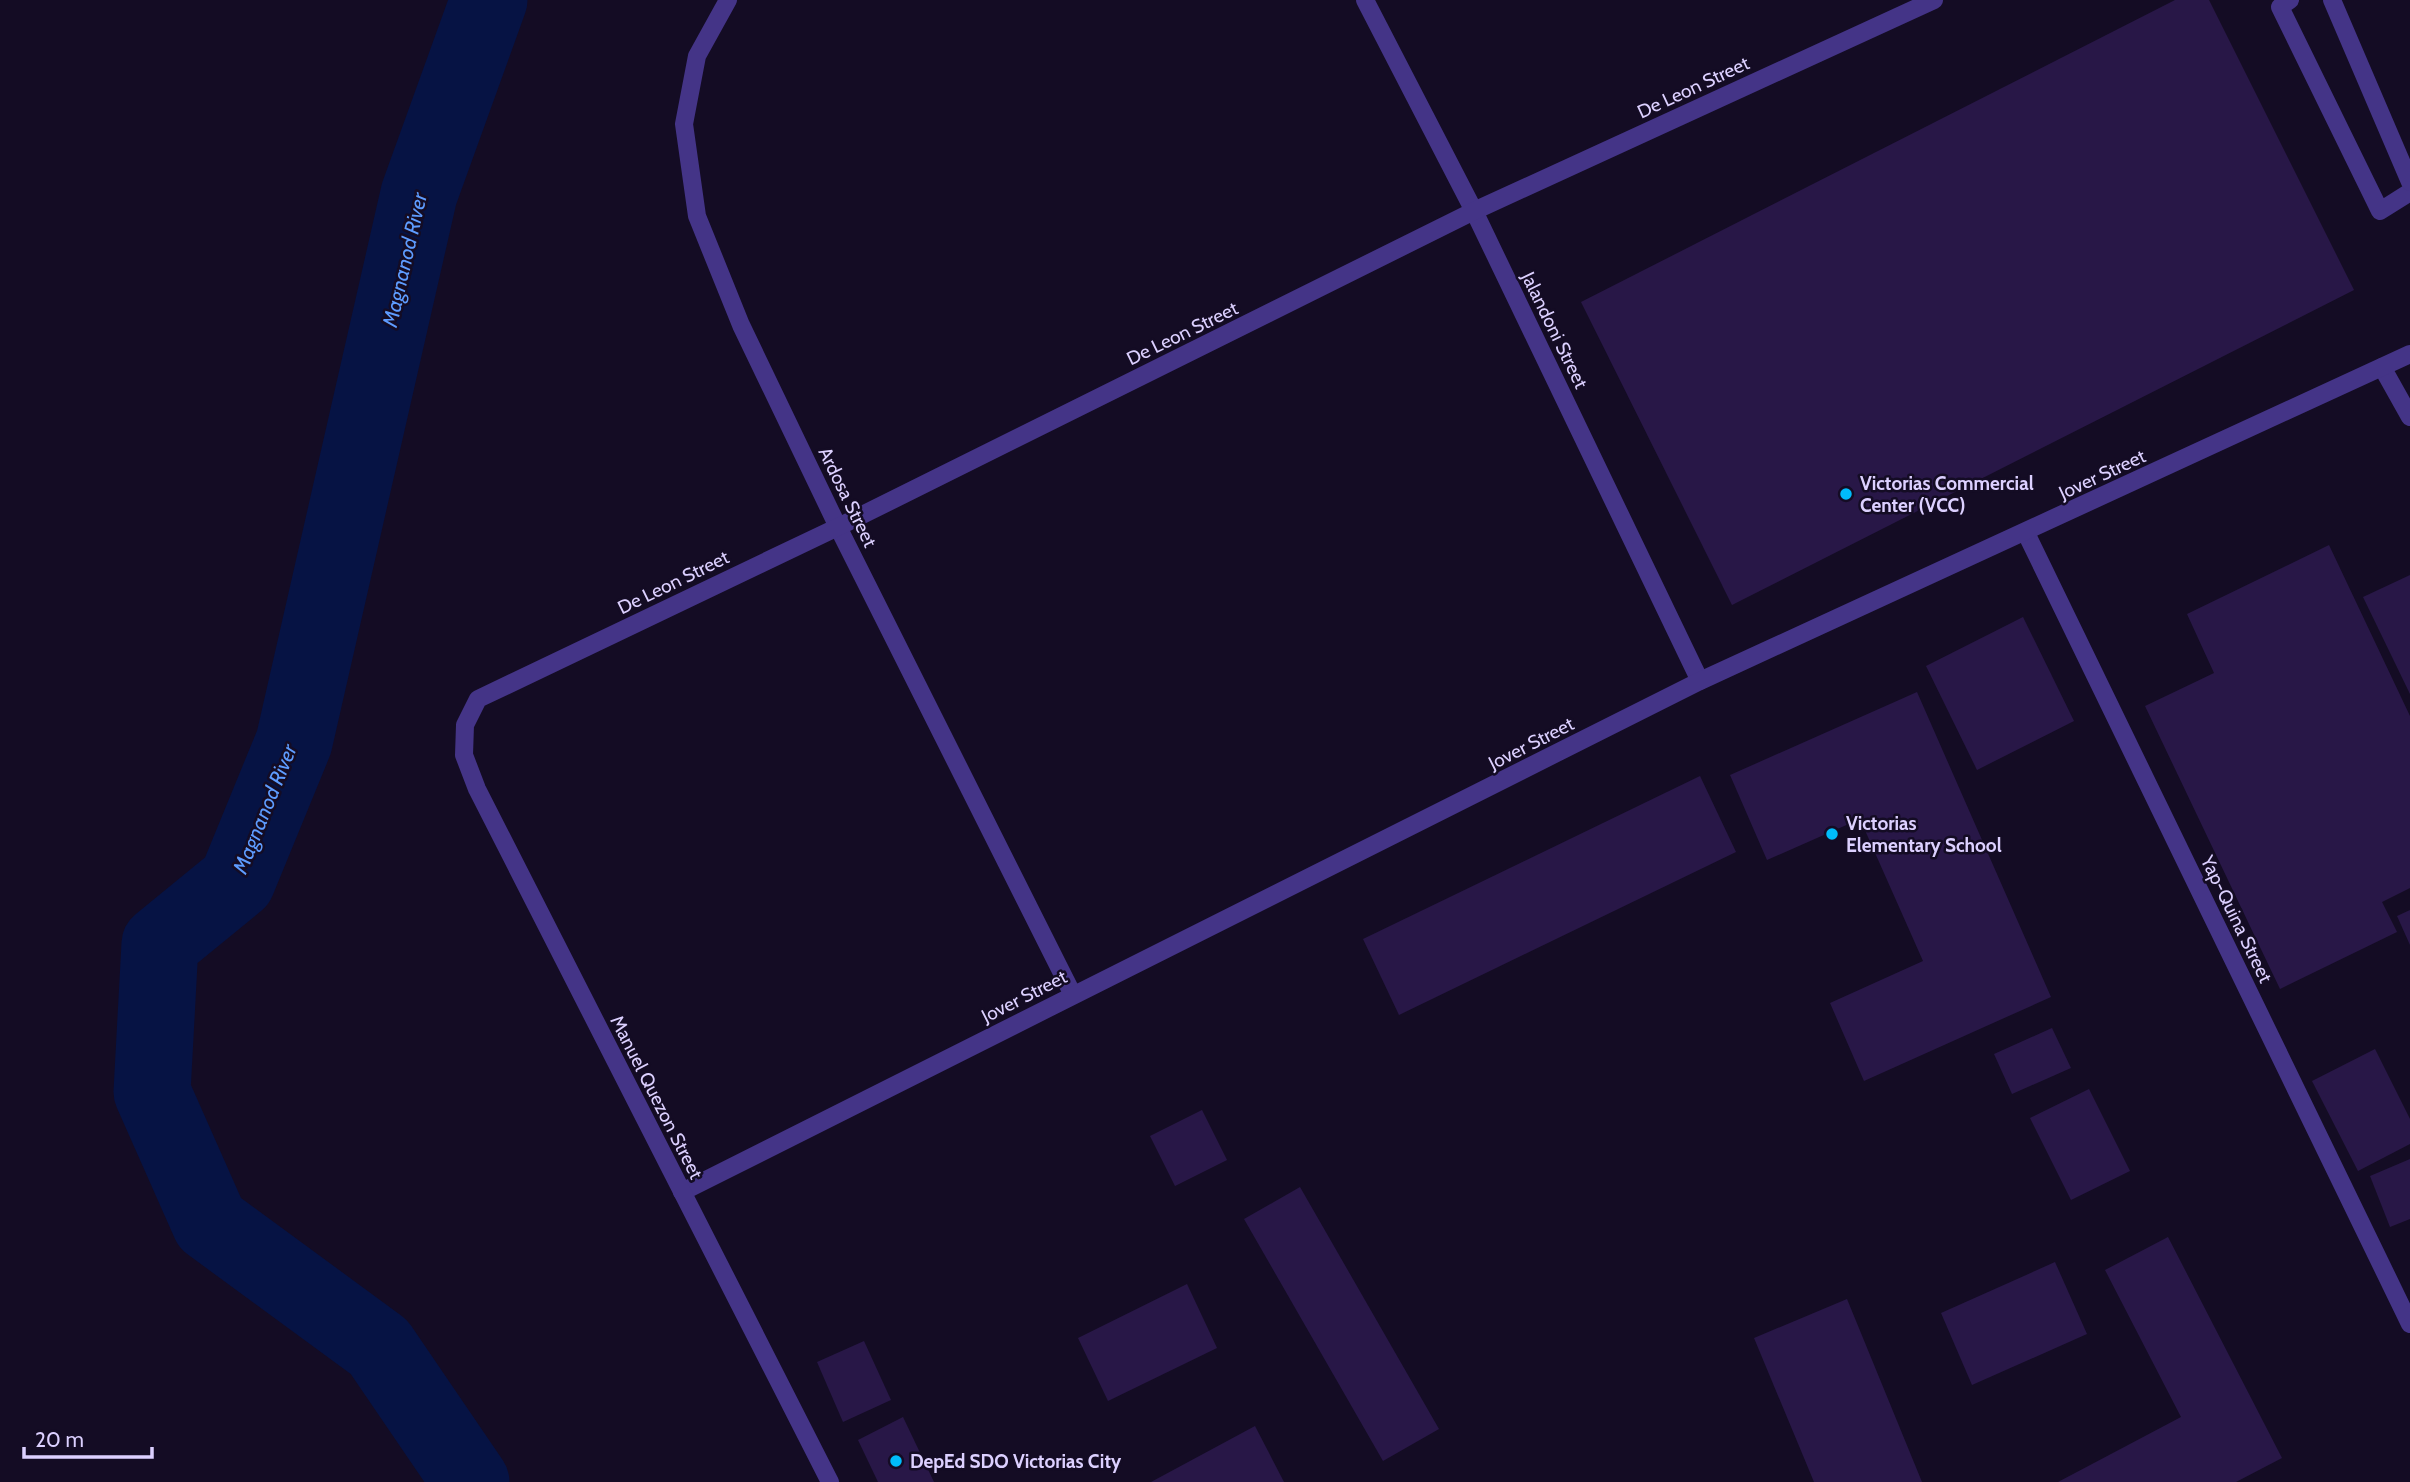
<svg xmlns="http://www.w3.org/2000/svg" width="2410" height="1482" font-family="Cabin,sans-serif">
  <rect width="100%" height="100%" fill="#140c24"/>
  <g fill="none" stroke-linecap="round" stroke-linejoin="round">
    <path stroke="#061344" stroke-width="77" d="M471,1482L379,1347L210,1223L152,1092L160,944L237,881L294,742L419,194L489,0"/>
  </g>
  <g fill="#281747">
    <path d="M2175,0H2209L2354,290L1732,605L1581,302Z"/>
    <path d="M2329,545L2410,716V888L2382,902L2397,932L2280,989L2145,706L2214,673L2187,614Z"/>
    <path d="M2410,575V694L2363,597Z"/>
    <path d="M2023,617L2074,721L1977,770L1926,666Z"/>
    <path d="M1917,692L2051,997L1864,1081L1830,1003L1923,961L1860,819L1767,860L1730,775Z"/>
    <path d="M1700,776L1736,852L1399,1015L1363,939Z"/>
    <path d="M2410,910V945L2397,916Z"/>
    <path d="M2052,1028L2071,1068L2012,1094L1994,1054Z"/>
    <path d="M2375,1049L2410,1119V1144L2358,1171L2312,1081Z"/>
    <path d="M2089,1089L2130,1171L2071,1200L2030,1118Z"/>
    <path d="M1202,1110L1227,1160L1175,1186L1150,1136Z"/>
    <path d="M2410,1159V1219L2390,1227L2370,1176Z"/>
    <path d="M1300,1187L1439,1429L1383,1461L1244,1219Z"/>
    <path d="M2168,1237L2282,1458L2236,1482H2058L2181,1417L2105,1270Z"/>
    <path d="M2055,1262L2087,1334L1972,1385L1941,1313Z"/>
    <path d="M1187,1284L1217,1348L1108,1401L1078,1338Z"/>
    <path d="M1847,1299L1922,1482H1814L1754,1338Z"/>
    <path d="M864,1341L891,1400L843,1422L817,1362Z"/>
    <path d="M903,1417L934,1482H878L858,1440Z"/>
    <path d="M1255,1426L1284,1482H1151Z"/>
  </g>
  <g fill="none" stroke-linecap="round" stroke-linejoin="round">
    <g stroke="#443487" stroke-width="18">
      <path d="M728,0L697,56L684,124L697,216L741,325L838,527L1073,995"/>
      <path d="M1365,0L1474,211L1700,681"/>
      <path d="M2290,0L2280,7L2380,211L2410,192"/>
      <path d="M2332,0L2410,182"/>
      <path d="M2382,367L2410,417"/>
      <path d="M2026,533L2410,1324"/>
      <path d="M682,1192L1700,681L2410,354"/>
      <path d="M830,1482L477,789L464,755L465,725L478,699L838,527L1474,211L1934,0"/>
    </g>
  </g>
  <g fill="#00bcfb" stroke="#140c24" stroke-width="2.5">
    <circle cx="1846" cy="494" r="7"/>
    <circle cx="1832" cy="834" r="7"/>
    <circle cx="896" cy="1461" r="7"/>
  </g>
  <g text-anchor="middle" stroke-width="5" stroke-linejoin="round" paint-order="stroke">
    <g font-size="19" fill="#dcd0ff" stroke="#140c24">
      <text transform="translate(1693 87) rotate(-25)" y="7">De Leon Street</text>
      <text transform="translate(1555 330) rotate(64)" y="7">Jalandoni Street</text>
      <text transform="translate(1182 333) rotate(-26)" y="7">De Leon Street</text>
      <text transform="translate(2102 474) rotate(-25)" y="7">Jover Street</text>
      <text transform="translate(848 497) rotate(64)" y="7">Ardosa Street</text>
      <text transform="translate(673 582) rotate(-26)" y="7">De Leon Street</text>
      <text transform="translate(1531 743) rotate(-27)" y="7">Jover Street</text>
      <text transform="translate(2237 919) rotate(64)" y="7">Yap-Quina Street</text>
      <text transform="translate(1024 996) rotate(-27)" y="7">Jover Street</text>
      <text transform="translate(657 1097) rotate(63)" y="7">Manuel Quezon Street</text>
    </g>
    <g font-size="19" font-weight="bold" fill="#dcd0ff" stroke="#140c24" text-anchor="start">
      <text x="1860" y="490">Victorias Commercial<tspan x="1860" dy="22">Center (VCC)</tspan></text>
      <text x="1846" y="830">Victorias<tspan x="1846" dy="22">Elementary School</tspan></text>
      <text x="910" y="1468">DepEd SDO Victorias City</text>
    </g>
    <g font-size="21" font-style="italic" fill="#5e9cff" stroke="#140c24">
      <text transform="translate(405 260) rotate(-77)" y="7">Magnanod River</text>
      <text transform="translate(265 809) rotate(-68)" y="7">Magnanod River</text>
    </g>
  </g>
  <path d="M24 1447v10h128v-10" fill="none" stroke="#dcd0ff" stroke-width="3.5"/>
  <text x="35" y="1447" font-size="21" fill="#dcd0ff" stroke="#140c24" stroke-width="5" paint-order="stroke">20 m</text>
</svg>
